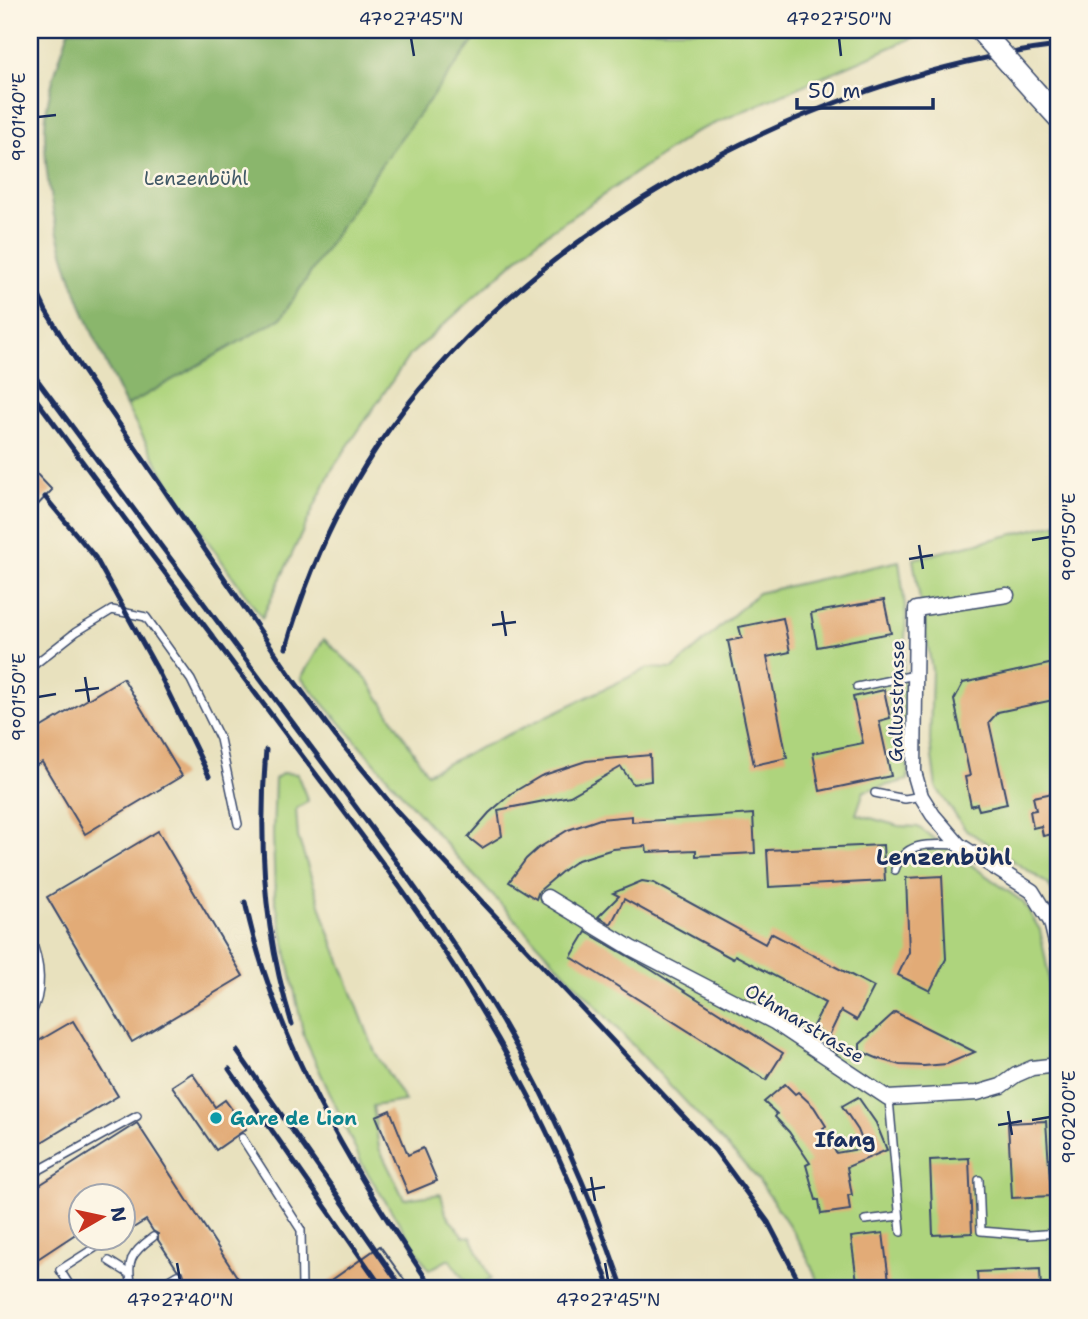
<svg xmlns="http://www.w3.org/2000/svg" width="1088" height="1319" font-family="'Shantell Sans',sans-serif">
  <rect width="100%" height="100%" fill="#fcf5e5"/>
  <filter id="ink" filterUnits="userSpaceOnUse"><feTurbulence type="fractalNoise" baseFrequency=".0143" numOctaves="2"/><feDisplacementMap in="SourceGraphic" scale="14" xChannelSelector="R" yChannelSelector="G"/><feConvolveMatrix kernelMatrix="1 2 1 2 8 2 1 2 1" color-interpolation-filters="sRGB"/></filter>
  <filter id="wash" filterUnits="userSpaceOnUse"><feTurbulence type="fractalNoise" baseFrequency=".00686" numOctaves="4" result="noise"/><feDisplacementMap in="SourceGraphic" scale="28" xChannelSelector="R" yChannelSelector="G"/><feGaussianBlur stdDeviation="1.57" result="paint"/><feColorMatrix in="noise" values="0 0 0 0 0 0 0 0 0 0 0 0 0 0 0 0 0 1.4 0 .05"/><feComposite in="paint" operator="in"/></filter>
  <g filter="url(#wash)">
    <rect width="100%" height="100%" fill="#e8e1be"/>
    <g fill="#aed47d" stroke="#64826e" stroke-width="2">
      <path d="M477,30H931L695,132L538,240L409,356L331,471L262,618L172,490L126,406L281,318L435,82Z"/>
      <path d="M1058,523V902L1048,884L965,829L936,787L930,741L932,670L913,559Z"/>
      <path d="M899,561L906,614L904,667L908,780L864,791L856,814L899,826L918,827L1023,902L1040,930L1048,972L1058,1171V1289H820C808,1249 781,1214 758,1179L465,866L301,678L324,639L367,679L427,773L648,668L673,669L758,593Z"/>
      <path d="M283,773L297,774L308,801L296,809L298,837L331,938L375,1052L405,1101L373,1106L379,1148L404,1199L441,1194L446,1214L463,1236L471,1237L491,1279L476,1289H471L449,1259L429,1270L363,1166L304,1037L275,898L273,835L275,779Z"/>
    </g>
    <path fill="#8ab66c" stroke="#527265" stroke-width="2" d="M69,30H482L383,162L281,318L126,406C84,319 43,226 45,128C46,94 59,61 69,30Z"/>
    <g id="blocks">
      <g fill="#e2ab77">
        <path d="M30,467L52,490L30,513Z"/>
        <path d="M884,600L891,633L817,647L811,613Z"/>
        <path d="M783,618L790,652L767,657L787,758L754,765L728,641L742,638L739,627Z"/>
        <path d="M1058,662V699L998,712L989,722L1007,804L979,810L977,804L971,806L965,777L970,776L954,700L963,683Z"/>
        <path d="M123,678L182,776L85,834L42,762L30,769V734Z"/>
        <path d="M884,690L890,718L879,721L891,776L820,791L813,753L863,743L853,697Z"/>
        <path d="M650,755L651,781L633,784L621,767L570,796L498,810L502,836L482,848L468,837L489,813L512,793L541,776L586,761Z"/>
        <path d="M1058,792V833L1043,836L1041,826L1033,828L1030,811L1036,810L1033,797Z"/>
        <path d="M753,814L755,853L696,856V850L647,852L646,846L613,849L578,860L565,869L539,891L536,899L509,882L526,859L537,849L568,830L600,819L632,816V822Z"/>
        <path d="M158,831L243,976L132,1042L47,897Z"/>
        <path d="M883,845L885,881L769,887L767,850Z"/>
        <path d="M942,876L946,959L930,991L898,975L909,952L906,878Z"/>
        <path d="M642,881L654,883L765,944L771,933L874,987L857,1020L841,1011L828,1038L813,1026L825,1003L735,955L733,959L624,899L611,924L598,917L619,896L613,893Z"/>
        <path d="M586,932L650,969L783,1053L766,1080L571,957Z"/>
        <path d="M895,1012L975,1052L947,1064L924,1066L900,1065L879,1059L860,1051V1044Z"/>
        <path d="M73,1021L118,1096L30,1149V1046Z"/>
        <path d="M192,1073L215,1107L225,1100L246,1129L216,1150L172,1086Z"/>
        <path d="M785,1084L795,1094L798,1092L814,1107L826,1126L823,1128L836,1153L865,1148L858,1130L842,1106L858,1097L876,1123L887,1150L847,1167L852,1195H848L850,1210L821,1214L819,1200H816L806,1165L810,1163L789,1132L775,1117L777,1114L764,1102Z"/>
        <path d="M390,1110L408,1155L423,1148L437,1181L408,1193L376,1116Z"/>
        <path d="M1046,1121L1051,1196L1012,1198L1008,1123Z"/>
        <path d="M137,1123L245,1289H171L185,1280L183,1272L177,1269L158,1240V1234L153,1231L146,1220L122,1235V1196H80V1231L30,1264V1191Z"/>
        <path d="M969,1158L972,1233L933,1235L930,1160Z"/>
        <path d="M883,1233L890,1289H858L851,1237Z"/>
        <path d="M380,1246L411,1289H319Z"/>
        <path d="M1040,1269L1041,1289H978L977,1272Z"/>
      </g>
    </g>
  </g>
  <g filter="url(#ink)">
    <use href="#blocks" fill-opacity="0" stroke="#3a4a6c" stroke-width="2"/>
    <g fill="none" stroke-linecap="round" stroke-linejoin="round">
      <defs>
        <g id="service">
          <path d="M30,668L76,632L112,610L146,617L191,680L220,739L238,824"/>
          <path d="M857,687L915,675"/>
          <path d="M875,793L905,799L921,796"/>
          <path d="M895,870C904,840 932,844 958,845"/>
          <path d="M30,937C41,962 44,993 30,1016"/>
          <path d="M889,1099L901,1232"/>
          <path d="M242,1138L301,1230L302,1289"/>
          <path d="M30,1175L137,1116"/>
          <path d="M979,1180L981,1231L1029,1235L1058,1233"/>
          <path d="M865,1220L899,1216"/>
          <path d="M109,1261L128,1273"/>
          <path d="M72,1289L60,1270L104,1242"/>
          <path d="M133,1289C125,1262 131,1253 153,1237"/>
          <path d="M154,1289L177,1275"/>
        </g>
        <g id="minor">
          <path d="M1007,595L916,609L914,772L921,796L933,815L959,845L1032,891L1051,922L1058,951"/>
          <path d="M547,897L631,948L774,1022L888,1098L977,1093L1001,1086L1016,1075L1032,1068L1058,1065"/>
        </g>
        <path id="secondary" d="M1037,94L1058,117"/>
      </defs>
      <use href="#service" stroke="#3a4a6c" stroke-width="10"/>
      <use href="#minor" stroke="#3a4a6c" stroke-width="17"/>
      <use href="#secondary" stroke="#3a4a6c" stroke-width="24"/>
      <use href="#service" stroke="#fff" stroke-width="7"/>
      <use href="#minor" stroke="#fff" stroke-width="14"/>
      <use href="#secondary" stroke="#fff" stroke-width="21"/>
      <g stroke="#1b2f5e" stroke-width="5">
        <path d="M30,277L46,311L81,368L295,682L336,737L396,810L715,1150L768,1222L803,1289"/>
        <path d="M30,370C115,483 199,597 284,711C363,817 446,922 511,1037C557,1117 593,1202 623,1289"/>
        <path d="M30,391C116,508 204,625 291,741C357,829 425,916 481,1010C534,1098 578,1192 610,1289"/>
        <path d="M45,497L95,557L157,669L209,776"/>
        <path d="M286,648C306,577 336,509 377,447C517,235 809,76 1058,46"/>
        <path d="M266,750C258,843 264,935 292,1024"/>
        <path d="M245,902C276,1045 352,1170 433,1289"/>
        <path d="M237,1051L403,1289"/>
        <path d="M229,1069L383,1289"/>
      </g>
      <defs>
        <path id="secondary-bridge" d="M980,30L1037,94"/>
      </defs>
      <use href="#secondary-bridge" stroke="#3a4a6c" stroke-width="24" stroke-linecap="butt"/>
      <use href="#secondary-bridge" stroke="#fff" stroke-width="21"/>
    </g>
  </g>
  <path fill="none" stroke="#1b2f5e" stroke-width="2.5" d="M411,38L414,56M839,38L841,56M38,117L56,115M1032,540L1050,537M919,545L923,569M909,559L933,555M502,611L506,636M492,625L516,622M85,677L89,702M75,691L99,688M38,697L56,694M1008,1111L1012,1135M1032,1120L1050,1117M998,1125L1022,1121M591,1177L595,1201M581,1191L605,1187M177,1263L180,1280M605,1263L608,1280"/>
  <circle fill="#0f9aa8" stroke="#fcf5e5" stroke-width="2.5" cx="216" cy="1118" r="7"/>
  <g text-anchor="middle" stroke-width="5" stroke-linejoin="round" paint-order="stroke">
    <g font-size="19" fill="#405866" stroke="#fcf5e5">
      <text x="196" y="185">Lenzenbühl</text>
    </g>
    <g font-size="19" fill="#1b2f5e" stroke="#fcf5e5">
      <text transform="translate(896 701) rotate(-89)" y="7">Gallusstrasse</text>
      <text transform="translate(805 1023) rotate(31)" y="7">Othmarstrasse</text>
    </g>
    <g font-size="19" font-weight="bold" fill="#0d838f" stroke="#fcf5e5" text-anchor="start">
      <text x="230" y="1125">Gare de Lion</text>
    </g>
    <g font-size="21" font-weight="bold" fill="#1b2f5e" stroke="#fcf5e5">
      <text x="845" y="1147">Ifang</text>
    </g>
    <g font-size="23" font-weight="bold" fill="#1b2f5e" stroke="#fcf5e5">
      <text x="944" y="865">Lenzenbühl</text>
    </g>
  </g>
  <rect width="1088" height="1319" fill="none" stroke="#fcf5e5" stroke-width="77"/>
  <g transform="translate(102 1217) rotate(81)"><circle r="33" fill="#fcf5e5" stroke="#a2a6af" stroke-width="2"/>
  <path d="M0-5L12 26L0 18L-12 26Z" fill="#c8321e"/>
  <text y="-10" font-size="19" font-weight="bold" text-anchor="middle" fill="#1b2f5e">N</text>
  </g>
  <path d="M797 98v10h136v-10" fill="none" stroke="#1b2f5e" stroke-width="3.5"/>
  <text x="808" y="98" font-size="21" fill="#1b2f5e" stroke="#fcf5e5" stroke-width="5" paint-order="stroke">50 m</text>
  <rect x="38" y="38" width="1012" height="1242" fill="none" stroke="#1b2f5e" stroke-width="2.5"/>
  <g font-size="18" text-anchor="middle" fill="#1b2f5e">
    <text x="411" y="25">47°27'45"N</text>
    <text x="839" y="25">47°27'50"N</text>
    <text transform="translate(19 117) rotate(-90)" y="6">9°01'40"E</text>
    <text transform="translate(1069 537) rotate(-90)" y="6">9°01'50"E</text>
    <text transform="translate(19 697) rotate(-90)" y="6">9°01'50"E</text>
    <text transform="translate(1069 1117) rotate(-90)" y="6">9°02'00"E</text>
    <text x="180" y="1306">47°27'40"N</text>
    <text x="608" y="1306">47°27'45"N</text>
  </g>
</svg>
